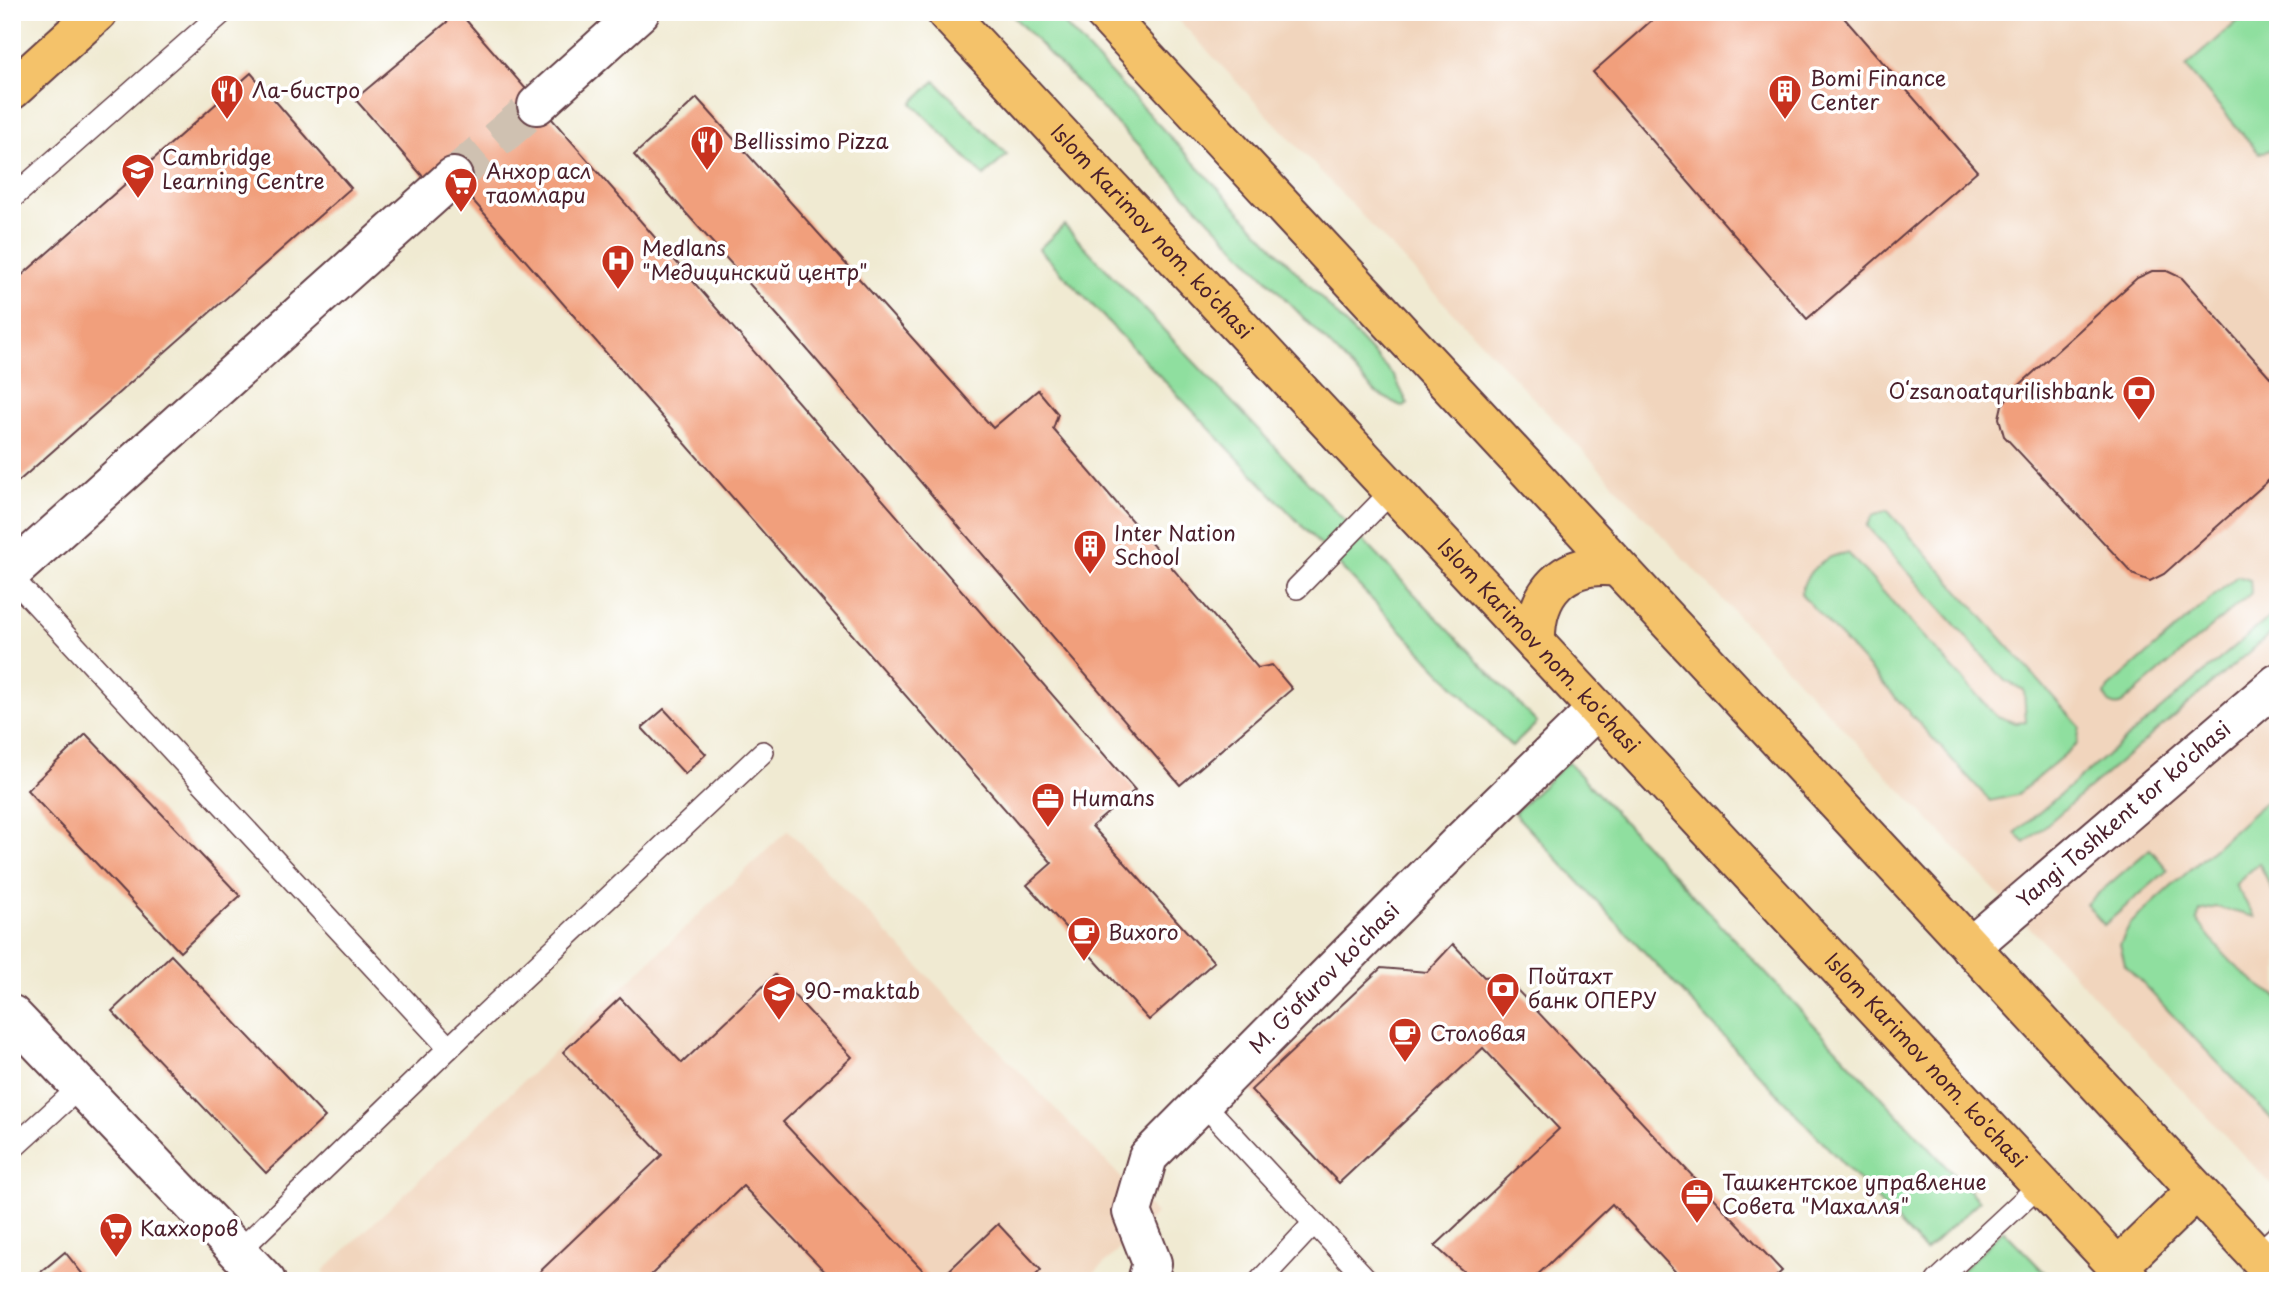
<svg xmlns="http://www.w3.org/2000/svg" width="2290" height="1293" font-family="'Playpen Sans',sans-serif">
  <rect width="100%" height="100%" fill="#fff"/>
  <filter id="ink" filterUnits="userSpaceOnUse"><feTurbulence type="fractalNoise" baseFrequency=".0143" numOctaves="2"/><feDisplacementMap in="SourceGraphic" scale="14" xChannelSelector="R" yChannelSelector="G"/><feConvolveMatrix kernelMatrix="1 2 1 2 8 2 1 2 1" color-interpolation-filters="sRGB"/></filter>
  <filter id="wash" filterUnits="userSpaceOnUse"><feTurbulence type="fractalNoise" baseFrequency=".00686" numOctaves="4" result="noise"/><feDisplacementMap in="SourceGraphic" scale="28" xChannelSelector="R" yChannelSelector="G"/><feGaussianBlur stdDeviation="1.57" result="paint"/><feColorMatrix in="noise" values="0 0 0 0 0 0 0 0 0 0 0 0 0 0 0 0 0 1.4 0 .05"/><feComposite in="paint" operator="in"/></filter>
  <g filter="url(#wash)">
    <rect width="100%" height="100%" fill="#f0ead2"/>
    <g fill="#f1d5bd">
      <path d="M1171,12H2278V1192Z"/>
      <path d="M788,830L1156,1214L1086,1281H332L323,1271Z"/>
    </g>
    <g fill="#8fdf9f" stroke="#6c7f65" stroke-width="2">
      <path d="M1009,12H1053L1394,376L1408,404L1403,407L1376,393Z"/>
      <path d="M2248,12H2278V148L2259,153L2186,67Z"/>
      <path d="M935,81L1007,155L984,176L912,103Z"/>
      <path d="M1064,225L1537,723L1512,747L1039,249Z"/>
      <path d="M1887,510L2080,727L2077,744L2017,795L1990,801L1801,594C1805,570 1825,555 1848,553L1995,715L2015,723L2026,722L2024,690L2005,681L1867,526L1873,515Z"/>
      <path d="M2237,576L2250,580L2251,593L2122,704C2114,708 2108,704 2105,695L2108,688Z"/>
      <path d="M2278,610V627L2025,843L2015,833Z"/>
      <path d="M1568,762L1979,1201L1925,1251L1514,813Z"/>
      <path d="M2272,796L2278,797V902L2259,863L2235,885L2255,917L2216,907L2200,911L2197,920C2220,952 2243,978 2278,997V1126L2125,965L2120,944L2131,923Z"/>
      <path d="M2150,849L2168,870L2104,925L2086,904Z"/>
      <path d="M2003,1230L2053,1281H1951Z"/>
    </g>
    <g id="blocks">
      <g fill="#f19f7c">
        <path d="M459,12L1135,790L1092,826L1214,962L1149,1020L1027,885L1052,863L449,173L432,187L355,99Z"/>
        <path d="M1661,12H1839L1977,171L1807,319L1593,72Z"/>
        <path d="M251,73L351,188L12,487V284Z"/>
        <path d="M697,98L993,428L1038,390L1058,414L1053,429L1258,668L1272,665L1292,689L1180,785L788,327L634,155Z"/>
        <path d="M2152,271H2167L2182,278L2278,386V472L2164,574L2150,581L2134,575L2004,436L1999,418L2002,405L2013,391L2137,278Z"/>
        <path d="M664,709L706,754L685,774L642,728Z"/>
        <path d="M86,734L240,896L180,952L27,790Z"/>
        <path d="M1453,944L1484,977L1503,975L1782,1271L1771,1281H1684L1612,1204L1531,1281H1474L1435,1246L1559,1129L1483,1048L1339,1183L1251,1090L1381,968L1427,972Z"/>
        <path d="M171,955L325,1117L266,1173L112,1011Z"/>
        <path d="M775,975L852,1057L783,1122L933,1281H834L743,1186L651,1275L657,1281H530L662,1155L563,1052L620,998L682,1063Z"/>
        <path d="M998,1224L1041,1270L1030,1281H938Z"/>
        <path d="M65,1252L88,1281H30Z"/>
      </g>
    </g>
  </g>
  <g filter="url(#ink)">
    <use href="#blocks" fill-opacity="0" stroke="#633d44" stroke-width="2"/>
    <g fill="none" stroke-linecap="round" stroke-linejoin="round">
      <path stroke="#cfc1b1" stroke-width="38" stroke-dasharray="38 19" stroke-linecap="butt" d="M453,177L537,105"/>
      <defs>
        <g id="service">
          <path d="M12,198L223,12"/>
          <path d="M12,578L449,1048"/>
          <path d="M1297,588L1392,491"/>
          <path d="M1202,1102L1368,1281"/>
          <path d="M12,1149L80,1087"/>
          <path d="M238,1252L449,1048L763,752"/>
          <path d="M2257,1255L2278,1235"/>
          <path d="M1260,1281L1314,1223"/>
          <path d="M1937,1281L2041,1184"/>
        </g>
        <g id="minor">
          <path d="M537,105L640,12"/>
          <path d="M12,572L453,177"/>
          <path id="s1" d="M1970,947L2278,683"/>
          <path d="M12,1015L266,1281"/>
          <path id="s2" d="M1147,1281L1152,1263L1132,1212L1148,1157L1461,841L1597,709"/>
        </g>
        <g id="primary">
          <path id="s3" d="M946,12L2131,1281"/>
          <path d="M1103,12L2278,1278"/>
          <path d="M12,90L98,12"/>
          <path d="M1536,644C1534,592 1564,560 1617,567"/>
          <path d="M2118,1267L2196,1191"/>
        </g>
      </defs>
      <use href="#service" stroke="#633d44" stroke-width="24"/>
      <use href="#minor" stroke="#633d44" stroke-width="42"/>
      <use href="#primary" stroke="#633d44" stroke-width="42"/>
      <use href="#service" stroke="#fff" stroke-width="21"/>
      <use href="#minor" stroke="#fff" stroke-width="38"/>
      <use href="#primary" stroke="#f4c26a" stroke-width="38"/>
    </g>
  </g>
  <defs>
    <symbol id="restaurant-pin" viewBox="-11 -11 22 30"><path d="M0 17L-7.5 6A9.5 9.5 0 1 1 7.5 6Z" fill="#c8321e" stroke="#fff"/><path d="M-5-6h1v4h1v-4h1v4h1v-4h1v5L-1.5 .5V6h-2V.5L-5-1ZM5-6V6H3V1.5H1.5Q1.5-4 5-6Z" fill="#fff"/></symbol>
    <symbol id="building-pin" viewBox="-11 -11 22 30"><path d="M0 17L-7.5 6A9.5 9.5 0 1 1 7.5 6Z" fill="#c8321e" stroke="#fff"/><path d="M-4-6H4V6H1V3H-1V6H-4ZM-2.5-4.3h1.7v1.8h-1.7ZM.8-4.3h1.7v1.8H.8ZM-2.5-1h1.7V.8h-1.7ZM.8-1h1.7V.8H.8Z" fill="#fff"/></symbol>
    <symbol id="school-pin" viewBox="-11 -11 22 30"><path d="M0 17L-7.5 6A9.5 9.5 0 1 1 7.5 6Z" fill="#c8321e" stroke="#fff"/><path d="M0-5L7-2L0 1L-7-2ZM-4 1L0 2.5L4 1V4Q0 6-4 4Z" fill="#fff"/></symbol>
    <symbol id="supermarket-pin" viewBox="-11 -11 22 30"><path d="M0 17L-7.5 6A9.5 9.5 0 1 1 7.5 6Z" fill="#c8321e" stroke="#fff"/><path d="M-6-5.5h2.5l.6 2H6L4.5 2H-2.5L-4.4-4H-6ZM-1.5 3.2a1.3 1.3 0 1 0 .1 0ZM3 3.2a1.3 1.3 0 1 0 .1 0Z" fill="#fff"/></symbol>
    <symbol id="hospital-pin" viewBox="-11 -11 22 30"><path d="M0 17L-7.5 6A9.5 9.5 0 1 1 7.5 6Z" fill="#c8321e" stroke="#fff"/><path d="M-5-5h3v3.5h4V-5h3V5h-3V1.5h-4V5h-3Z" fill="#fff"/></symbol>
    <symbol id="bank-pin" viewBox="-11 -11 22 30"><path d="M0 17L-7.5 6A9.5 9.5 0 1 1 7.5 6Z" fill="#c8321e" stroke="#fff"/><path d="M-6-4H6V4H-6ZM0-2.3a2.3 2.3 0 1 0 0 4.6a2.3 2.3 0 1 0 0-4.6Z" fill="#fff"/></symbol>
    <symbol id="office-pin" viewBox="-11 -11 22 30"><path d="M0 17L-7.5 6A9.5 9.5 0 1 1 7.5 6Z" fill="#c8321e" stroke="#fff"/><path d="M-6-3h4V-5.5h4V-3h4V5H-6ZM-1-4.5V-3h2v-1.5ZM-6 0V1H6V0Z" fill="#fff"/></symbol>
    <symbol id="cafe-pin" viewBox="-11 -11 22 30"><path d="M0 17L-7.5 6A9.5 9.5 0 1 1 7.5 6Z" fill="#c8321e" stroke="#fff"/><path d="M-5.5-4.5H6V0H3Q3 3.5 0 3.5H-2.5Q-5.5 3.5-5.5 0ZM3-3.2v2h1.7v-2ZM-6 4.5H4V6H-6Z" fill="#fff"/></symbol>
  </defs>
  <g fill-rule="evenodd">
    <use href="#restaurant-pin" x="208" y="72" width="38" height="52"/>
    <use href="#building-pin" x="1766" y="72" width="38" height="52"/>
    <use href="#restaurant-pin" x="688" y="123" width="38" height="52"/>
    <use href="#school-pin" x="119" y="151" width="38" height="52"/>
    <use href="#supermarket-pin" x="442" y="165" width="38" height="52"/>
    <use href="#hospital-pin" x="599" y="242" width="38" height="52"/>
    <use href="#bank-pin" x="2120" y="373" width="38" height="52"/>
    <use href="#building-pin" x="1071" y="527" width="38" height="52"/>
    <use href="#office-pin" x="1029" y="780" width="38" height="52"/>
    <use href="#cafe-pin" x="1065" y="914" width="38" height="52"/>
    <use href="#bank-pin" x="1484" y="970" width="38" height="52"/>
    <use href="#school-pin" x="760" y="973" width="38" height="52"/>
    <use href="#cafe-pin" x="1386" y="1015" width="38" height="52"/>
    <use href="#office-pin" x="1678" y="1176" width="38" height="52"/>
    <use href="#supermarket-pin" x="97" y="1210" width="38" height="52"/>
  </g>
  <g text-anchor="middle" stroke-width="7" stroke-linejoin="round" paint-order="stroke">
    <g font-size="21" fill="#4a1f2b" stroke="#fff" text-anchor="start">
      <text x="1810" y="86">Bomi Finance<tspan x="1810" dy="24">Center</tspan></text>
      <text x="252" y="98">Ла-бистро</text>
      <text x="732" y="149">Bellissimo Pizza</text>
      <text x="162" y="165">Cambridge<tspan x="162" dy="24">Learning Centre</tspan></text>
      <text x="486" y="179">Анхор асл<tspan x="486" dy="24">таомлари</tspan></text>
      <text x="642" y="256">Medlans<tspan x="642" dy="24">"Медицинский центр"</tspan></text>
      <text x="2114" y="399" text-anchor="end">Oʻzsanoatqurilishbank</text>
      <text x="1114" y="541">Inter Nation<tspan x="1114" dy="24">School</tspan></text>
      <text x="1072" y="806">Humans</text>
      <text x="1108" y="940">Buxoro</text>
      <text x="1528" y="984">Пойтахт<tspan x="1528" dy="24">банк ОПЕРУ</tspan></text>
      <text x="804" y="999">90-maktab</text>
      <text x="1430" y="1041">Столовая</text>
      <text x="1722" y="1190">Ташкентское управление<tspan x="1722" dy="24">Совета "Махалля"</tspan></text>
      <text x="140" y="1236">Каххоров</text>
    </g>
    <g font-size="21" fill="#4a1f2b" stroke="#fff">
      <text dy="7" stroke="none"><textPath href="#s3" startOffset="301">Islom Karimov nom. ko'chasi</textPath></text>
      <text dy="7" stroke="none"><textPath href="#s3" startOffset="868">Islom Karimov nom. ko'chasi</textPath></text>
      <text dy="7" stroke="none"><textPath href="#s1" startOffset="203">Yangi Toshkent tor ko'chasi</textPath></text>
      <text dy="7" stroke="none"><textPath href="#s2" startOffset="382">M. G'ofurov ko'chasi</textPath></text>
      <text dy="7" stroke="none"><textPath href="#s3" startOffset="1435">Islom Karimov nom. ko'chasi</textPath></text>
    </g>
  </g>
  <rect width="2290" height="1293" fill="none" stroke="#fff" stroke-width="42"/>
</svg>
